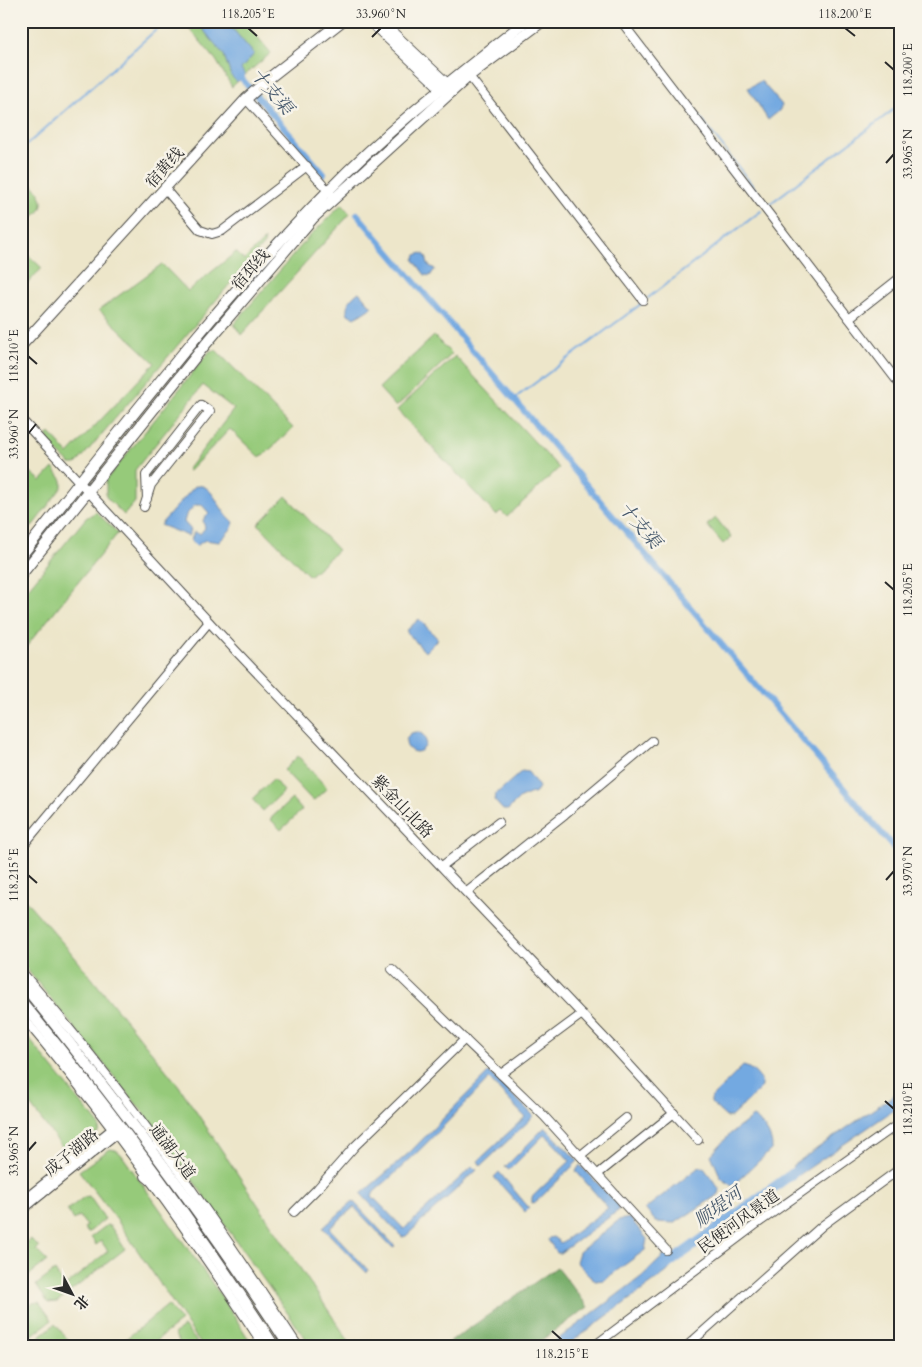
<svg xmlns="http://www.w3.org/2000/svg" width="922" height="1367" font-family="Cardo,'Noto Serif SC',serif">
  <rect width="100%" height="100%" fill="#f7f3e8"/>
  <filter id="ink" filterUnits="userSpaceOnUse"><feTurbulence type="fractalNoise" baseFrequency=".02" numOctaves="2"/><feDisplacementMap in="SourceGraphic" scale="10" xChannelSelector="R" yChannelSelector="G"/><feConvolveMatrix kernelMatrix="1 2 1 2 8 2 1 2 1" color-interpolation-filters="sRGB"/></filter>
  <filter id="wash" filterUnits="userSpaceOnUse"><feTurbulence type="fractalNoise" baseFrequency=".0096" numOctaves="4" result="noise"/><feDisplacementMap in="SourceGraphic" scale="20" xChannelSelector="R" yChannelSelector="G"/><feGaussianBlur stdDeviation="1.12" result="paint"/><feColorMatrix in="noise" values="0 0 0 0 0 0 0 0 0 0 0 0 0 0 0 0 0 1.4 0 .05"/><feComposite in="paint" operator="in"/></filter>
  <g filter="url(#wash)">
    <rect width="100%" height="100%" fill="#ede6ca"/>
    <g fill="#96ca7a" stroke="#607a52">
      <path d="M183,21H196L224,55L231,76L237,82L232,87L216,60Z"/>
      <path d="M226,21H244L271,53L245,75L241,69L254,54Z"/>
      <path d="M21,173L31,178L28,180C43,194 51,210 26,220L29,222L24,227L21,225Z"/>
      <path d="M342,204L350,214L241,335L234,324L307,239Z"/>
      <path d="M265,239L264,244L79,461L76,464H70L49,444L47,436L50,433L68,454L155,363L99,310L162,264L188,291L236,252L244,260Z"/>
      <path d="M28,255L42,268L21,290V262Z"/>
      <path d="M434,336L452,354L396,407L379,388Z"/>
      <path d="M216,350L293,428L265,454L259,457L230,429L189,471L187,470L234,409L203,385L135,470V502L124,515L106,497V480L210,351Z"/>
      <path d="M455,356L559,468L507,517L501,511L496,515L397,410Z"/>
      <path d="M21,464L41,481L53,468L62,480V487L21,541Z"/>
      <path d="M286,496L338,550L309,576L258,524Z"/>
      <path d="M96,512L118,533L21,653V597L86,518Z"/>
      <path d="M716,518L731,537L723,544L707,525Z"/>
      <path d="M298,756L327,788L313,801L284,770Z"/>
      <path d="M273,779L284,791L263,811L252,799Z"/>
      <path d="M292,799L302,810L281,830L270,819Z"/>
      <path d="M21,895L69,950L179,1086L352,1346H311L155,1127L21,962Z"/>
      <path d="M21,1029L100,1126L99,1132L69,1156L21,1093Z"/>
      <path d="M110,1149L116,1150L121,1154L224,1300L253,1346H202L117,1220L79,1171Z"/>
      <path d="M89,1196L105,1219L88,1233L84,1228L87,1226L79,1216L74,1220L67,1210L84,1197Z"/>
      <path d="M107,1225L111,1227L125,1249L57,1302L48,1303L36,1285L55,1271L62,1283L64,1282L67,1285L108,1251L101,1241L96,1245L91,1237Z"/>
      <path d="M31,1239L39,1248L36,1250L47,1261L28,1276L21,1268V1247Z"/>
      <path d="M39,1302L52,1320L24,1341L21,1337V1312L33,1303Z"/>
      <path d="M168,1305L181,1321L149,1346H117Z"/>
      <path d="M55,1324L70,1342L66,1346H28Z"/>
      <path d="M184,1326L197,1342L192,1346H182L174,1334Z"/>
    </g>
    <path fill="#78ae6a" stroke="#526c4a" d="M557,1267L588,1307L533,1346H444Z"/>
    <g fill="#73a9e1" stroke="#4f6a86">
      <path d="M196,21H226L254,54L241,69L245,75L237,82L231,76L224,55Z"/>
      <path d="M761,81L782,105L779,111L768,120L748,88Z"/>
      <path d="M422,253L426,256L428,265L435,269L430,276L425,275L414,260L416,255Z"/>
      <path d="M359,292L372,307L355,318L348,314C344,305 352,297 359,292Z"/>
      <path d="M195,486C197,487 200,485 202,486C214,488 222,516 234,522L232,528L219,542L205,540L196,546L191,540L194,532L200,534L205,528L203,520L209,513L202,505H195L186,515L184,522L191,530L188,536L160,525Z"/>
      <path d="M419,619L438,639L425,652L406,631Z"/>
      <circle cx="416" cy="742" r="10"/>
      <path d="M522,771L528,772L539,787L535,794L532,793L520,798L508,810H503L494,800L495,795Z"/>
      <path d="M743,1066C751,1067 763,1078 762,1087L731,1117H726L711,1103V1098Z"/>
      <path d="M489,1072L534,1116L481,1166L478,1161L525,1117L489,1079C451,1118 415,1157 374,1192L372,1196L404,1229L472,1167L477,1170L406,1236L402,1237L361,1194L409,1153Z"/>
      <path d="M901,1090V1105L799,1175L792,1166Z"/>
      <path d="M753,1117C763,1123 773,1137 772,1149L732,1186L721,1178L711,1155L730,1134Z"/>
      <path d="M545,1127L578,1161L536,1202L532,1203V1197L570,1161L545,1134L509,1170L505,1167Z"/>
      <path d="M580,1165L619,1206V1210L560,1253H557L548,1240L549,1238L553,1237L561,1243L608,1208L576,1171Z"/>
      <path d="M699,1167L704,1168L720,1190L719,1194L675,1223L656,1222L645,1209Z"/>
      <path d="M499,1172L529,1208L525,1212L494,1177Z"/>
      <path d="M353,1201L395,1246L393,1248L354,1207L331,1227L330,1229L368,1270L367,1273L323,1228Z"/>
      <path d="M630,1218L647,1239L645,1250L604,1280L595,1281L576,1262L579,1252L619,1220Z"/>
      <path d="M666,1254L674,1263L667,1272L566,1346H549L641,1277Z"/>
    </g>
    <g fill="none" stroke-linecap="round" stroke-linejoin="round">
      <g stroke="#73a9e1" stroke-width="2">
        <path d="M626,21L759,194"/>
        <path d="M22,149L166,21"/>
        <path d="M767,206L901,104"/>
        <path d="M648,298L761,211"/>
        <path d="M515,398L641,304"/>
      </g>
      <g stroke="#73a9e1" stroke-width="6">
        <path d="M237,73L324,174"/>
        <path d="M357,214L901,856"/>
      </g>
      <path stroke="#73a9e1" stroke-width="10" d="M661,1269L807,1163"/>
    </g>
  </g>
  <g filter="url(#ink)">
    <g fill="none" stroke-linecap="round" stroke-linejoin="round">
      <defs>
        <g id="minor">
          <path d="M621,21L901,386"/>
          <path d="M469,76L643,300"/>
          <path d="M246,99L330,193"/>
          <path d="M165,189L200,230L212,234L222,231L307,166"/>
          <path d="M849,318L901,277"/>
          <path d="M21,419L236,651L615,1049L698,1140"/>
          <path d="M144,507L151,485L210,411L201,405L146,475L147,499"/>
          <path d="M21,848L209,622"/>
          <path d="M442,866L499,822"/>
          <path d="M467,892L565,814L652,741"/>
          <path d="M392,969L544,1116L666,1250"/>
          <path d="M21,971C123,1088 213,1216 298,1346"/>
          <path d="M21,1015C109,1119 189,1231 264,1346"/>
          <path d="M501,1074L582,1014"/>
          <path d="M581,1155L626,1118"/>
          <path d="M598,1174L674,1113"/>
          <path d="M21,1202L112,1129"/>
          <path d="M21,1211L116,1134"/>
          <path d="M294,1212L317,1189L355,1146L465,1039"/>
          <path d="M594,1346L754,1226L901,1122"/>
          <path d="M687,1346L823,1225L901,1168"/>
        </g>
        <g id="major">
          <path d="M370,21L441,88"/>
          <path d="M380,21L446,83"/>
          <path d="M21,346L246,99L273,75L342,21"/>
          <path d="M21,556C120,432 216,304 328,191C389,128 458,75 526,21"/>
          <path d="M21,575L205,345L313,218L469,76L543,21"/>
          <path d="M21,982C116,1100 207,1219 289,1346"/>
          <path d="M21,1001C112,1111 197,1226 274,1346"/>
          <path d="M77,1075L83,1091"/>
          <path d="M146,1176L161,1188"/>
        </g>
      </defs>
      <use href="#minor" stroke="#484743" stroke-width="10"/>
      <use href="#major" stroke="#484743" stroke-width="12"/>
      <use href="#minor" stroke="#fff" stroke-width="8"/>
      <use href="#major" stroke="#fff" stroke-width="10"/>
    </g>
  </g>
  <path fill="none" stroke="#2b2b2b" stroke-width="2" d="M248,28L257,36M845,28L855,36M372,37L381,28M885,62L894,70M886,163L894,154M28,356L37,364M28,434L36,424M885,582L894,590M28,875L37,883M886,880L894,871M885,1101L894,1109M28,1151L36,1142M552,1331L562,1340"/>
  <g text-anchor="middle" stroke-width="5" stroke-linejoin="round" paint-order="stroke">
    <g font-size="16" fill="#2b2b2b" stroke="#f7f3e8">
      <text transform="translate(164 167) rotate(-48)" y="6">宿黄线</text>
      <text transform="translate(250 269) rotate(-49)" y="6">宿邳线</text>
      <text transform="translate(403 806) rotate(46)" y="6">紫金山北路</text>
      <text transform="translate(173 1151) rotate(53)" y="6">通湖大道</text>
      <text transform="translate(71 1152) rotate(-39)" y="6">成子湖路</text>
      <text transform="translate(738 1221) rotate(-36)" y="6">民便河风景道</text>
    </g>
    <g font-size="18" font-style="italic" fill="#44576b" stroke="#f7f3e8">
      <text transform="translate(272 91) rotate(50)" y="6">十支渠</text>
      <text transform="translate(640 525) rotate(50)" y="6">十支渠</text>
      <text transform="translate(718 1207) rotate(-36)" y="6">顺堤河</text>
    </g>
  </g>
  <rect width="922" height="1367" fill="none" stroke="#f7f3e8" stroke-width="55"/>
  <g transform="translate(72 1294) rotate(131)" stroke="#f7f3e8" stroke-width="4" paint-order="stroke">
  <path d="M0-4L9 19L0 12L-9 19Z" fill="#2b2b2b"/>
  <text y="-8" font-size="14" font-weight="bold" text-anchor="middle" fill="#2b2b2b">北</text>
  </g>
  <rect x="28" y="28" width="866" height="1312" fill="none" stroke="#2b2b2b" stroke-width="2"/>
  <g font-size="12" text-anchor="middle" fill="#2b2b2b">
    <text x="248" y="18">118.205°E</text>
    <text x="381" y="18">33.960°N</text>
    <text x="845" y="18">118.200°E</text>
    <text transform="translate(908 70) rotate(-90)" y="4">118.200°E</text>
    <text transform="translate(908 154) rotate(-90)" y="4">33.965°N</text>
    <text transform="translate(14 356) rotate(-90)" y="4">118.210°E</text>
    <text transform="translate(14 434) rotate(-90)" y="4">33.960°N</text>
    <text transform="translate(908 590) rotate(-90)" y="4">118.205°E</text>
    <text transform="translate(908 871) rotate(-90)" y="4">33.970°N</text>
    <text transform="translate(14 875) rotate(-90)" y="4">118.215°E</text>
    <text transform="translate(908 1109) rotate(-90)" y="4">118.210°E</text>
    <text transform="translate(14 1151) rotate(-90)" y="4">33.965°N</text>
    <text x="562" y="1358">118.215°E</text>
  </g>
</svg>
